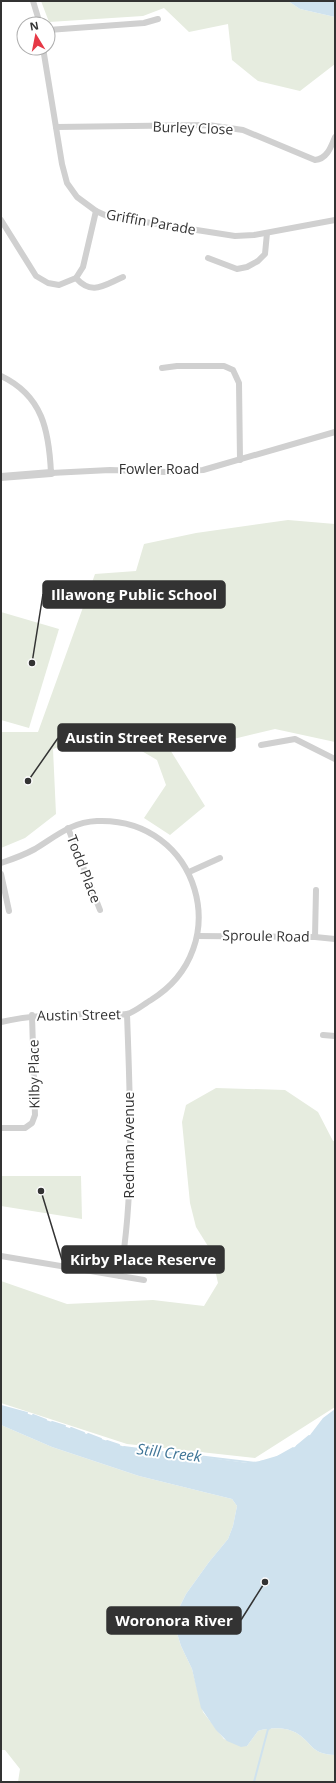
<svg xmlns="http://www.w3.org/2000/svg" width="336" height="1783" font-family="'Open Sans',sans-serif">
  <rect width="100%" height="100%" fill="#fff"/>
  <g fill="#e6ecdf">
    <path d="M41,1H288L300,9L335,17V64L300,91L258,81L232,60L228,24L189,32L164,8L143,16L49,22Z"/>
    <path d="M288,520L335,524V742L275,729L221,742L206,730L169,748L205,806L170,835L144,818L166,785L157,760L106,730L53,749L56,814L25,838L1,848V732H38L95,574L136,571L144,544L196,533Z"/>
    <path d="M1,612L59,629L29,728L1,720Z"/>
    <path d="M216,1088L285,1090L318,1112L333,1141H335V1407L255,1458L127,1444L1,1403V1281L67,1304L153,1300L204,1306L218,1283L211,1251L196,1227L190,1203L182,1122L186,1105Z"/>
    <path d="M1,1176H81L82,1219L1,1206Z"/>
    <path d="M1,1425L52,1447L139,1476L232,1499L237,1506L233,1526L228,1539L209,1562L186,1594L177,1612L175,1627L181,1646L192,1669L203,1712L224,1739L247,1746L258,1731C270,1727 288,1727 298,1734C313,1744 311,1754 335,1755V1782H18L20,1769L5,1750H1Z"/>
  </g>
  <g fill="#cfe2ee">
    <path d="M288,1H335V17L300,9Z"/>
    <path d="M1,1406L14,1409L125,1447L248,1463L271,1459L292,1449L310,1435L323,1418L335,1409V1755C311,1754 313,1744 298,1734C288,1727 270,1727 258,1731L247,1746L241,1747L227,1741L216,1730L201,1708L192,1669L181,1646L175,1627L177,1612L186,1594L209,1562L228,1539L233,1526L237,1506L232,1499L139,1476L52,1447L1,1425Z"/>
  </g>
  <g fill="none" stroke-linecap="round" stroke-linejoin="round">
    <g stroke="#cfe2ee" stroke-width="2">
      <path d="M1,1406L27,1413"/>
      <path d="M33,1415L46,1420"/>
      <path d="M52,1422L65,1426"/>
      <path d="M71,1428L84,1433"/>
      <path d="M88,1434L101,1439"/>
      <path d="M107,1441L119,1445"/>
      <path d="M297,1446L309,1436"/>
      <path d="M124,1447L177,1454"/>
      <path d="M181,1454L256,1463"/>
      <path d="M260,1462L277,1457L293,1448"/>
      <path d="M254,1782L268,1729L270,1728"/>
    </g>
    <g stroke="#d0d0d0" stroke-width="6">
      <path d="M33,1L40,24"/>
      <path d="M48,30L144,23L158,19"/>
      <path d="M43,48L62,164L67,183L77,197L96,211L107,216L235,236L254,235L335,220"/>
      <path d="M56,127L208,125L243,130L315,160C327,159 331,147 335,137"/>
      <path d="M1,220L36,276L48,283L59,285L76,278L83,267L96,211"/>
      <path d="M208,258L237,269L247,267L258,261L265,254L267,233"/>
      <path d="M76,278C92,296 104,285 123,277"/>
      <path d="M162,368L177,366H224L233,370L239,383L240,460"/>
      <path d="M1,376C43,396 49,431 51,473L110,470L166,472L203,470L335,432"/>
      <path d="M261,745L295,739L335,759"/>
      <path d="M68,828L100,910"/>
      <path d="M1,863C13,859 24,855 35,849C55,837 71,822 97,821C199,817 237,947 151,1000C144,1004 135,1012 127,1014C117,1016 102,1014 91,1014C59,1015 32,1015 1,1022"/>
      <path d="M189,872L220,858"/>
      <path d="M1,874L9,911"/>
      <path d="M197,936L315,937L335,939"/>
      <path d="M315,937L316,890"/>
      <path d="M323,1035L335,1036"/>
      <path d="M1,1128H25L32,1123L35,1115L32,1015"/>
      <path d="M1,1256L144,1280"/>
      <path d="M120,1276C135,1190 130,1101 127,1014"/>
    </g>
    <path stroke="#d0d0d0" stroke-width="8" d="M1,477L51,473"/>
  </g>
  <g text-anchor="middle" stroke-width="4" stroke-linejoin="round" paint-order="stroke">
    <g font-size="14" fill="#333" stroke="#fff">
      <text transform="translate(193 128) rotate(2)" y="5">Burley Close</text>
      <text transform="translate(151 222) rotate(10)" y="5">Griffin Parade</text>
      <text x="159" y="474">Fowler Road</text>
      <text transform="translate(84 869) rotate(69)" y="5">Todd Place</text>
      <text transform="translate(266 936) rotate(1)" y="5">Sproule Road</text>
      <text transform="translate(79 1015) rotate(-1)" y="5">Austin Street</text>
      <text transform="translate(34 1074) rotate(-91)" y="5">Kilby Place</text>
      <text transform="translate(129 1145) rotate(-90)" y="5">Redman Avenue</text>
    </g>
    <g font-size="15" font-style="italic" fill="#3f7597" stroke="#fff">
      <text transform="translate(169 1453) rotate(7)" y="5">Still Creek</text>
    </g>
  </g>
  <path fill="none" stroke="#333" stroke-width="1.5" d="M32 663L43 594M28 781L58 738M41 1191L62 1260M265 1582L241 1620"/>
  <g fill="#333" stroke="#fff" stroke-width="1.5">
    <circle cx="32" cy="663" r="4"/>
    <circle cx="28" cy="781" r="4"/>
    <circle cx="41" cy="1191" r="4"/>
    <circle cx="265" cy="1582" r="4"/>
  </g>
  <g fill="#333" stroke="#333" stroke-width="1.5">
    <rect x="43" y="581" width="182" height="27" rx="4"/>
    <rect x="58" y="724" width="177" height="27" rx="4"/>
    <rect x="62" y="1246" width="162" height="27" rx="4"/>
    <rect x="107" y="1607" width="134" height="27" rx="4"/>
  </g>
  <g font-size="15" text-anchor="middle" font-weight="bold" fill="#fff">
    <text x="134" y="600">Illawong Public School</text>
    <text x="146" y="743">Austin Street Reserve</text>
    <text x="143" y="1265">Kirby Place Reserve</text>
    <text x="174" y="1626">Woronora River</text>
  </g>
  <rect width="336" height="1783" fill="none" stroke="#333333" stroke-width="4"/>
  <g transform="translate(36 36) rotate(350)"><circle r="19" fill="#ffffff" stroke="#adadad"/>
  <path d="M0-3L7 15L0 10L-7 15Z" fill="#e63946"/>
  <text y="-6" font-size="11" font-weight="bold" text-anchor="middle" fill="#333333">N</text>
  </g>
</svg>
